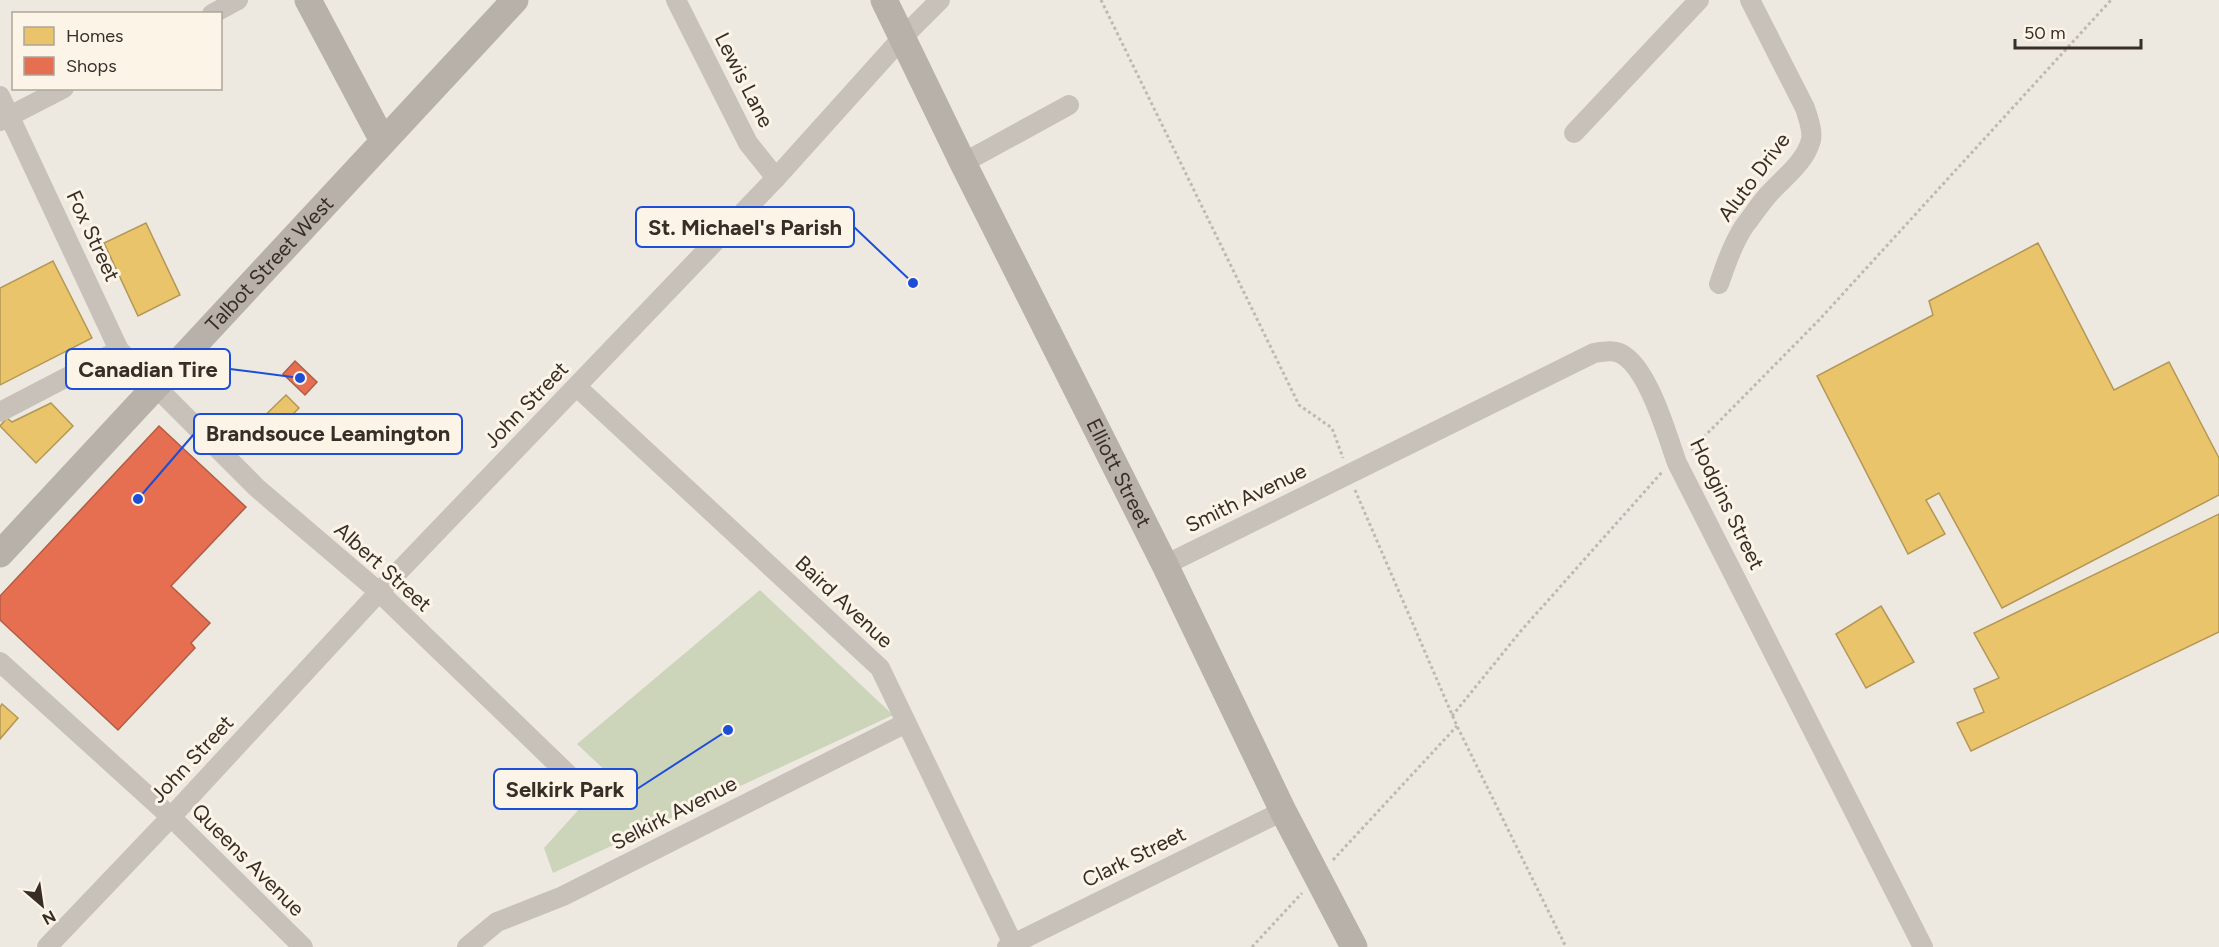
<svg xmlns="http://www.w3.org/2000/svg" width="2219" height="947" font-family="Figtree,sans-serif">
  <rect width="100%" height="100%" fill="#ede9e1"/>
  <path fill="#ccd4ba" d="M760,590L893,715L553,873L544,848L610,775L577,744Z"/>
  <g fill="#e9c46a" stroke="#b49756" stroke-width="1.5">
    <path d="M146,223L180,295L138,316L104,243Z"/>
    <path d="M2038,243L2114,390L2169,362L2219,458V495L2002,608L1939,493L1926,500L1945,534L1908,554L1817,376L1933,315L1929,301Z"/>
    <path d="M53,261L92,338L0,385V288Z"/>
    <path d="M286,395L299,408L269,438L255,425Z"/>
    <path d="M51,403L73,426L36,463L0,426L7,418L12,422Z"/>
    <path d="M2219,514V632L1971,751L1957,723L1984,712L1974,689L1999,678L1974,633Z"/>
    <path d="M1881,606L1914,662L1866,688L1836,634Z"/>
    <path d="M2,704L18,718L0,739V707Z"/>
  </g>
  <g fill="#e76f51" stroke="#b25c44" stroke-width="1.5">
    <path d="M295,361L317,382L305,395L283,374Z"/>
    <path d="M159,426L246,507L171,586L210,623L191,643L195,648L118,730L0,620V596Z"/>
  </g>
  <g fill="none" stroke-linecap="round" stroke-linejoin="round">
    <g stroke="#bfb9b2" stroke-width="3" stroke-dasharray="3 3" stroke-linecap="butt">
      <path d="M1101,0L1299,405L1332,428L1343,458"/>
      <path d="M1691,450L1819,320L2111,0"/>
      <path d="M1355,490L1457,726L1566,947"/>
      <path d="M1452,716L1520,632L1662,472"/>
      <path d="M1333,860L1457,726"/>
      <path d="M1252,947L1302,893"/>
    </g>
    <g stroke="#c7c1b9" stroke-width="20">
      <path d="M676,0L748,143L776,178"/>
      <path d="M212,14L238,0"/>
      <path d="M0,96L119,350L257,488L379,592L578,784"/>
      <path d="M0,121L64,88"/>
      <path d="M1574,133L1699,0"/>
      <path d="M963,163L1069,105"/>
      <path d="M1719,284C1726,264 1733,243 1745,225C1753,215 1760,204 1768,195C1783,178 1805,163 1811,140C1813,130 1808,118 1805,108L1750,0"/>
      <path d="M577,387L880,668L1013,944"/>
      <path d="M0,412L119,350"/>
      <path d="M1165,565L1594,353C1605,351 1617,349 1626,357C1650,375 1667,435 1677,463L1923,947"/>
      <path d="M0,662L171,817L303,947"/>
      <path d="M47,947L171,817L379,592L776,178L902,38L940,0"/>
      <path d="M467,947L497,922L563,896L906,723"/>
      <path d="M1007,947L1283,811"/>
    </g>
    <g stroke="#b7b1aa" stroke-width="27">
      <path d="M308,0L383,141"/>
      <path id="s1" d="M884,0L963,163L1165,565L1283,811L1354,947"/>
      <path id="s2" d="M0,554L515,0"/>
    </g>
  </g>
  <g text-anchor="middle" stroke-width="6" stroke-linejoin="round" paint-order="stroke">
    <g font-size="21" fill="#382e27" stroke="#fbf4e7">
      <text transform="translate(744 80) rotate(63)" y="7">Lewis Lane</text>
      <text transform="translate(1754 177) rotate(-53)" y="7">Aluto Drive</text>
      <text transform="translate(93 236) rotate(65)" y="7">Fox Street</text>
      <text dy="7" stroke="none"><textPath href="#s2" startOffset="396">Talbot Street West</textPath></text>
      <text transform="translate(526 405) rotate(-46)" y="7">John Street</text>
      <text dy="7" stroke="none"><textPath href="#s1" startOffset="528">Elliott Street</textPath></text>
      <text transform="translate(1246 498) rotate(-26)" y="7">Smith Avenue</text>
      <text transform="translate(1727 504) rotate(64)" y="7">Hodgins Street</text>
      <text transform="translate(383 567) rotate(42)" y="7">Albert Street</text>
      <text transform="translate(844 602) rotate(43)" y="7">Baird Avenue</text>
      <text transform="translate(192 759) rotate(-47)" y="7">John Street</text>
      <text transform="translate(674 813) rotate(-27)" y="7">Selkirk Avenue</text>
      <text transform="translate(1134 857) rotate(-26)" y="7">Clark Street</text>
      <text transform="translate(248 860) rotate(45)" y="7">Queens Avenue</text>
    </g>
  </g>
  <path fill="none" stroke="#1d4ed8" stroke-width="2" d="M913 283L854 227M300 378L230 369M138 499L194 434M728 730L637 789"/>
  <g fill="#1d4ed8" stroke="#fbf4e7" stroke-width="2">
    <circle cx="913" cy="283" r="6"/>
    <circle cx="300" cy="378" r="6"/>
    <circle cx="138" cy="499" r="6"/>
    <circle cx="728" cy="730" r="6"/>
  </g>
  <g fill="#fbf4e7" stroke="#1d4ed8" stroke-width="2">
    <rect x="636" y="207" width="218" height="40" rx="6"/>
    <rect x="66" y="349" width="164" height="40" rx="6"/>
    <rect x="194" y="414" width="268" height="40" rx="6"/>
    <rect x="494" y="769" width="143" height="40" rx="6"/>
  </g>
  <g font-size="22" text-anchor="middle" font-weight="bold" fill="#382e27">
    <text x="745" y="235">St. Michael's Parish</text>
    <text x="148" y="377">Canadian Tire</text>
    <text x="328" y="441">Brandsouce Leamington</text>
    <text x="565" y="797">Selkirk Park</text>
  </g>
  <rect x="12" y="12" width="210" height="78" fill="#fbf4e7" stroke="#ada59a" stroke-width="1.5"/>
  <rect x="24" y="27" width="30" height="18" fill="#e9c46a" stroke="#ada59a" stroke-width="1.5"/>
  <text x="66" y="42" font-size="18" fill="#382e27">Homes</text>
  <rect x="24" y="57" width="30" height="18" fill="#e76f51" stroke="#ada59a" stroke-width="1.5"/>
  <text x="66" y="72" font-size="18" fill="#382e27">Shops</text>
  <g transform="translate(42 905) rotate(151)" stroke="#fbf4e7" stroke-width="4.5" paint-order="stroke">
  <path d="M0-4.5L10 22L0 15L-10 22Z" fill="#382e27"/>
  <text y="-9" font-size="16" font-weight="bold" text-anchor="middle" fill="#382e27">N</text>
  </g>
  <path d="M2015 39v9h126v-9" fill="none" stroke="#382e27" stroke-width="3"/>
  <text x="2024" y="39" font-size="18" fill="#382e27" stroke="#fbf4e7" stroke-width="4.5" paint-order="stroke">50 m</text>
</svg>
